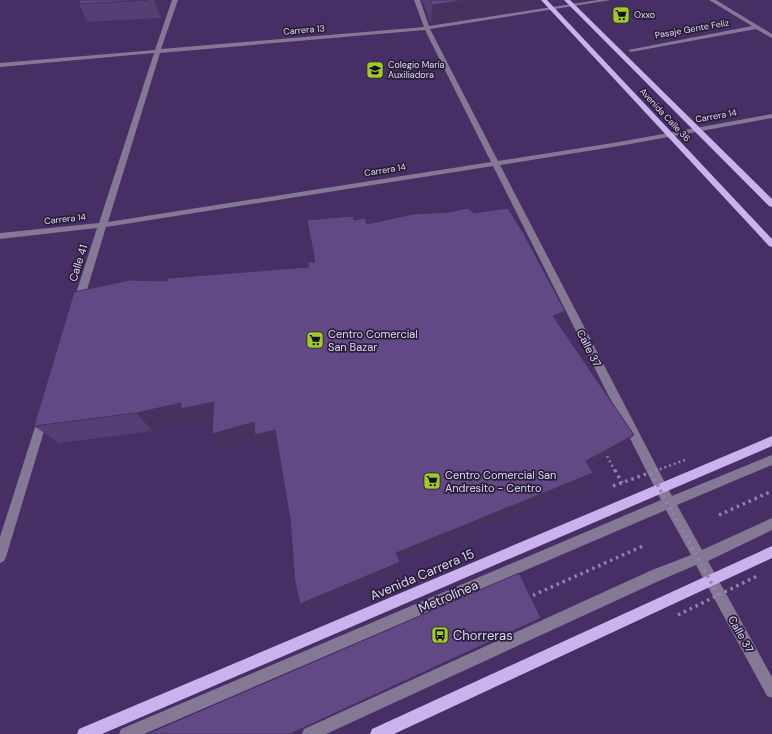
<svg xmlns="http://www.w3.org/2000/svg" width="772" height="734" font-family="'DM Sans',sans-serif">
  <rect width="100%" height="100%" fill="#472e65"/>
  <g fill="none" stroke-linecap="round" stroke-linejoin="round">
    <path stroke="#9481ae" stroke-width="2.5" stroke-dasharray="2 3" stroke-linecap="butt" d="M607,456L615,471"/>
    <g stroke="#9481ae" stroke-width="3.5" stroke-dasharray="2.5 4" stroke-linecap="butt">
      <path d="M615,470L622,483"/>
      <path d="M719,515L772,491"/>
      <path d="M527,598L643,546"/>
    </g>
    <g fill="#847895" fill-rule="evenodd">
      <path d="M172,0H178L161,49L424,27L414,0H420L429,26L598,0H611L430,29L498,161L619,142L772,114V118L619,146L500,165L672,496L772,455V465L677,505L702,550L772,518V530L708,561L772,677V698L767,696L696,565L661,580L326,734H302L304,729L652,570L691,555L666,510L144,734H119L121,729L661,500L493,166L106,227L83,303L78,307L73,303L97,228L0,239V233L99,223L154,53L0,67V63L155,50ZM425,30L491,162L108,222L160,53Z"/>
      <path d="M709,0H716L772,34V38L756,29L631,52L628,50L752,26Z"/>
      <path d="M43,413L47,415L48,418L6,557L4,561L0,563V537L38,418L39,415Z"/>
    </g>
    <g fill="#c9b2ed" fill-rule="evenodd">
      <path d="M541,0H547L772,239V247L769,246Z"/>
      <path d="M564,0H570L772,199V207L769,206Z"/>
      <path d="M772,436V446L102,734H77L79,729Z"/>
      <path d="M772,546V558L394,734H370L372,729Z"/>
    </g>
    <path stroke="#9481ae" stroke-width="2.5" stroke-dasharray="2 3" stroke-linecap="butt" d="M655,471L685,460"/>
    <g stroke="#9481ae" stroke-width="3.5" stroke-dasharray="2.5 4" stroke-linecap="butt">
      <path d="M651,473L718,595"/>
      <path d="M613,486L657,470"/>
      <path d="M678,615L757,576"/>
    </g>
  </g>
  <g fill="#553e73">
    <path d="M80,0H168L161,18L87,22L79,4Z"/>
    <path d="M422,0H534L533,8L431,24Z"/>
    <path d="M307,220H354L367,224L559,324L634,435L616,451L589,466L577,487L399,560V570L307,609L290,518L278,447L264,451L258,440L225,450L213,423L196,427L191,421L153,431L59,443L34,426L167,281L309,267L315,262Z"/>
  </g>
  <g fill="#45325e">
    <path d="M154,0H168L161,18Z"/>
    <path d="M467,0H534L533,8L431,24L432,5Z"/>
    <path d="M565,311L554,333L553,316Z"/>
    <path d="M214,402L226,420L196,427L191,421L153,431L136,413L181,403Z"/>
    <path d="M254,422L275,430L283,446L264,451L258,440L225,450L212,434Z"/>
    <path d="M634,435L616,451L571,476L586,461Z"/>
    <path d="M593,473L577,487L396,562V553Z"/>
    <path d="M400,562L399,570L307,609L300,604Z"/>
  </g>
  <g fill="#634886" stroke="#45325e">
    <path d="M80,0H148L79,4Z"/>
    <path d="M430,0H467L432,5Z"/>
    <path d="M468,208L474,213L508,208L525,236L565,311L553,316L634,435L586,461L593,473L396,553L400,562L300,604L295,582L290,518L275,430L255,435L254,422L212,434L214,402L181,409V403L136,413L34,426L74,292L130,280L167,281L168,278L309,267L308,262H315L307,220L353,216L354,220L365,218L367,224L414,214L449,212Z"/>
    <path d="M519,573L541,618L290,734H147Z"/>
  </g>
  <defs>
    <symbol id="supermarket-square" viewBox="-11 -11 22 22"><rect x="-9" y="-9" width="18" height="18" rx="4" fill="#a3c926" stroke="#281e37"/><path d="M-6-5.5h2.5l.6 2H6L4.5 2H-2.5L-4.4-4H-6ZM-1.5 3.2a1.3 1.3 0 1 0 .1 0ZM3 3.2a1.3 1.3 0 1 0 .1 0Z" fill="#111"/></symbol>
    <symbol id="school-square" viewBox="-11 -11 22 22"><rect x="-9" y="-9" width="18" height="18" rx="4" fill="#a3c926" stroke="#281e37"/><path d="M0-5L7-2L0 1L-7-2ZM-4 1L0 2.5L4 1V4Q0 6-4 4Z" fill="#111"/></symbol>
    <symbol id="bus-square" viewBox="-11 -11 22 22"><rect x="-9" y="-9" width="18" height="18" rx="4" fill="#a3c926" stroke="#281e37"/><path d="M-5-6H5V4H4V6H2V4H-2V6H-4V4H-5ZM-3.5-4V0h7V-4ZM-3.5 1.2v1.5H-2V1.2ZM2 1.2v1.5H3.5V1.2Z" fill="#111"/></symbol>
  </defs>
  <g fill-rule="evenodd">
    <use href="#supermarket-square" x="611" y="5" width="20" height="20"/>
    <use href="#school-square" x="365" y="60" width="20" height="20"/>
    <use href="#supermarket-square" x="305" y="330" width="20" height="20"/>
    <use href="#supermarket-square" x="422" y="471" width="20" height="20"/>
    <use href="#bus-square" x="430" y="625" width="20" height="20"/>
  </g>
  <g text-anchor="middle" stroke-width="3.5" stroke-linejoin="round" paint-order="stroke">
    <g font-size="9" fill="#e0d3f5" stroke="#281e37" text-anchor="start">
      <text x="634" y="18">Oxxo</text>
      <text x="388" y="68">Colegio María<tspan x="388" dy="10">Auxiliadora</tspan></text>
    </g>
    <g font-size="9" fill="#e0d3f5" stroke="#281e37">
      <text transform="translate(692 29) rotate(-10)" y="3">Pasaje Gente Feliz</text>
      <text transform="translate(304 30) rotate(-5)" y="3">Carrera 13</text>
      <text transform="translate(665 115) rotate(47)" y="3">Avenida Calle 36</text>
      <text transform="translate(716 116) rotate(-10)" y="3">Carrera 14</text>
      <text transform="translate(385 170) rotate(-9)" y="3">Carrera 14</text>
      <text transform="translate(65 219) rotate(-6)" y="3">Carrera 14</text>
    </g>
    <g font-size="11" fill="#e0d3f5" stroke="#281e37">
      <text transform="translate(78 263) rotate(-73)" y="4">Calle 41</text>
      <text transform="translate(589 348) rotate(63)" y="4">Calle 37</text>
      <text transform="translate(741 634) rotate(61)" y="4">Calle 37</text>
    </g>
    <g font-size="11" fill="#e0d3f5" stroke="#281e37" text-anchor="start">
      <text x="328" y="338">Centro Comercial<tspan x="328" dy="13">San Bazar</tspan></text>
      <text x="445" y="479">Centro Comercial San<tspan x="445" dy="13">Andresito - Centro</tspan></text>
    </g>
    <g font-size="13" fill="#e0d3f5" stroke="#281e37">
      <text transform="translate(422 574) rotate(-23)" y="5">Avenida Carrera 15</text>
      <text transform="translate(448 596) rotate(-23)" y="5">Metrolínea</text>
    </g>
    <g font-size="13" fill="#e0d3f5" stroke="#281e37" text-anchor="start">
      <text x="453" y="640">Chorreras</text>
    </g>
  </g>
</svg>
